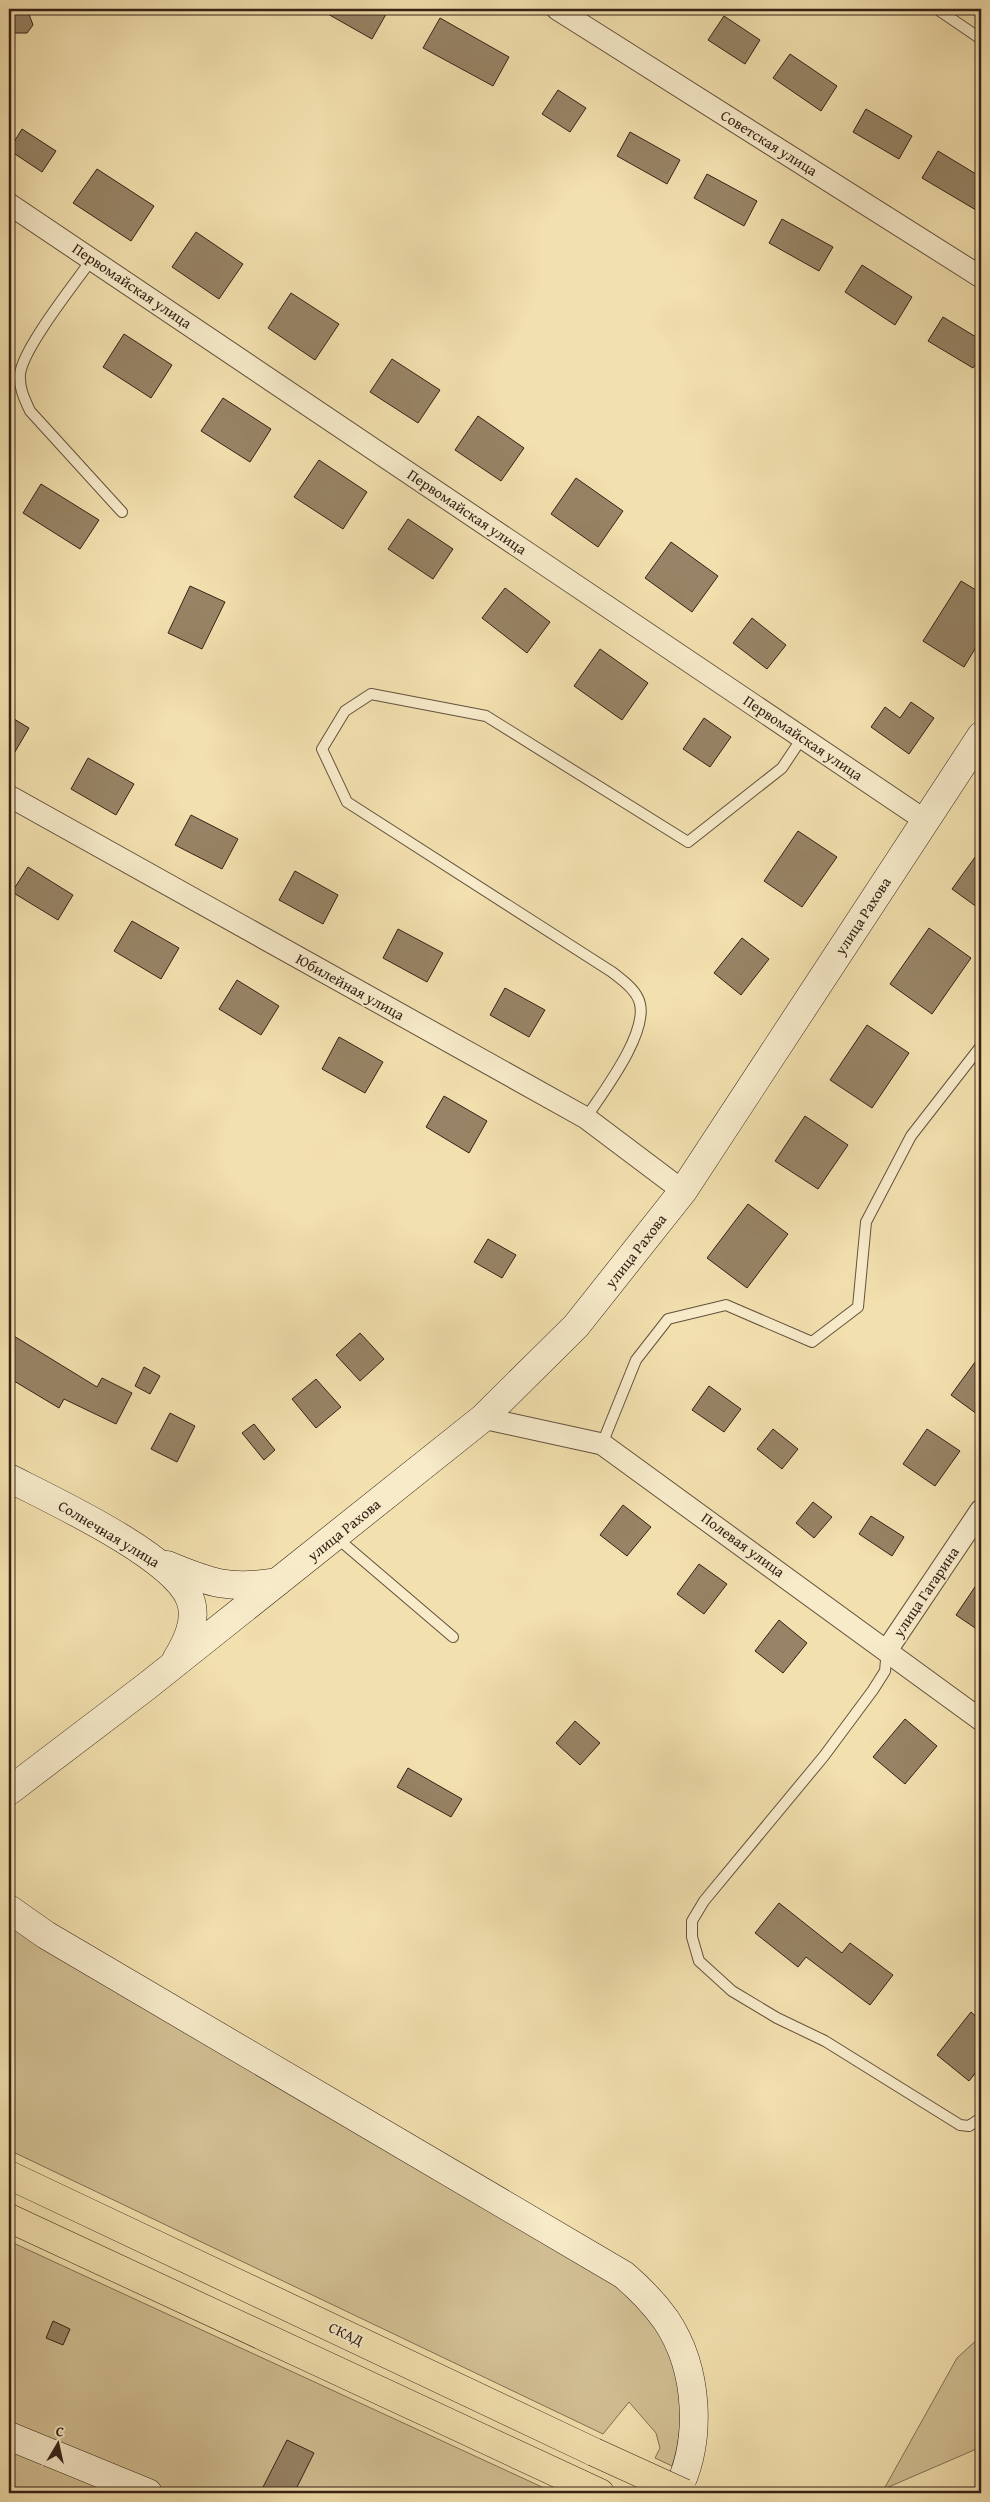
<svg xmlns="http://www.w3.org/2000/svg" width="990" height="2502" font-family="'Gentium Book Plus',serif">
  <rect width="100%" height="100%" fill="#f2e0ae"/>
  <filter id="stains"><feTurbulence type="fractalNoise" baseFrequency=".004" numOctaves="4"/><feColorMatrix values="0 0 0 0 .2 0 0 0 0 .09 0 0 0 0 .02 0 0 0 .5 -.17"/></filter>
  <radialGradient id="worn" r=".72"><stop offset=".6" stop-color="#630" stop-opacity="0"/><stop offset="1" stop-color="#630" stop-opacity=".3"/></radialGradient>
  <g fill="#d2c094" stroke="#847056">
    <path d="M9,1924L614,2283C628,2296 643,2309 654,2325C682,2364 687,2422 672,2466L655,2458L660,2448L656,2433L629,2402L603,2434L9,2150Z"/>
    <path d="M9,2241L555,2493H9Z"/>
    <path d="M981,2336V2447L884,2489L957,2358Z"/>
  </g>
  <g fill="#978466" stroke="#352117">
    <path d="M9,9H27L33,25L27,33H9Z"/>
    <path d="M319,9H389L372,39Z"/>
    <path d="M724,16L760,40L745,64L708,40Z"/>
    <path d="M440,18L509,57L493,86L423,48Z"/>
    <path d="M790,54L837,86L821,111L773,78Z"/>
    <path d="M558,90L586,108L570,132L542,114Z"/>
    <path d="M866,109L912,136L899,159L853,132Z"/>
    <path d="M22,129L56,151L42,172L9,150Z"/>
    <path d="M630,132L680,160L667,184L617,156Z"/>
    <path d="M938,151L981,177V200L976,210L922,178Z"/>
    <path d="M97,169L154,206L131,241L73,203Z"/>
    <path d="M707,174L757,201L744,226L694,198Z"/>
    <path d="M782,219L833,247L819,271L769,243Z"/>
    <path d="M196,232L243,264L219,299L172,267Z"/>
    <path d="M862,265L912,297L895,325L845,292Z"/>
    <path d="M291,293L339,324L315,360L268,328Z"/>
    <path d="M943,317L981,340V356L973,368L928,341Z"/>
    <path d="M124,334L172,365L151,398L103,367Z"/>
    <path d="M392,359L440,390L418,423L370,392Z"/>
    <path d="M223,398L271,429L250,462L201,431Z"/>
    <path d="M478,416L524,448L501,481L455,450Z"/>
    <path d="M319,460L367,492L343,529L294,497Z"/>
    <path d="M576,478L623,511L598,547L551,514Z"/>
    <path d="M41,484L99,520L80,549L23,513Z"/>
    <path d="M408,519L453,549L433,579L388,549Z"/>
    <path d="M671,542L718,576L692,612L645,578Z"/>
    <path d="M961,581L981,593V639L964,667L923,641Z"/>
    <path d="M190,586L225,602L202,649L168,633Z"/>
    <path d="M505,588L550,622L527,653L482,618Z"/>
    <path d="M752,618L786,645L767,669L733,643Z"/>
    <path d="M600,649L648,683L622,720L574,686Z"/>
    <path d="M911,702L934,718L909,754L871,727L885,707L900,718Z"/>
    <path d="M9,716L29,728L9,762Z"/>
    <path d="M704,718L731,737L710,767L683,749Z"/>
    <path d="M88,758L134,784L116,815L71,789Z"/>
    <path d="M191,815L238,839L222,869L175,845Z"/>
    <path d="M798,831L837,857L802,907L764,881Z"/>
    <path d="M981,849V910L952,889Z"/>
    <path d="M28,867L73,895L58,920L12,892Z"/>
    <path d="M295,871L338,895L323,924L279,900Z"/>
    <path d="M132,921L179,948L161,979L114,951Z"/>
    <path d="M929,928L971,958L932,1014L890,984Z"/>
    <path d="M398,929L443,953L427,982L383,958Z"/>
    <path d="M742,938L769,959L741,995L714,973Z"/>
    <path d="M237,980L279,1006L261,1035L219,1009Z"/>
    <path d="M505,988L545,1010L529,1037L490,1015Z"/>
    <path d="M867,1025L909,1053L872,1108L830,1080Z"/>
    <path d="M339,1037L383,1062L365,1093L322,1069Z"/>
    <path d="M444,1096L487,1121L469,1153L426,1127Z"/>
    <path d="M805,1116L848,1145L818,1189L775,1161Z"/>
    <path d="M748,1204L788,1234L747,1288L707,1258Z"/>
    <path d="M488,1239L516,1255L502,1278L474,1262Z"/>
    <path d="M9,1333L97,1387L102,1378L132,1393L116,1424L64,1399L59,1408L9,1378Z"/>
    <path d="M360,1333L384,1359L360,1381L336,1355Z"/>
    <path d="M981,1354V1417L951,1395Z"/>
    <path d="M144,1367L160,1376L150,1394L135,1386Z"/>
    <path d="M316,1379L341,1407L316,1428L292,1399Z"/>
    <path d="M709,1386L741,1409L724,1432L692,1410Z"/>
    <path d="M170,1413L195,1426L177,1462L151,1449Z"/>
    <path d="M254,1424L275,1450L264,1460L242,1433Z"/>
    <path d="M773,1429L798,1449L782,1469L757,1449Z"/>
    <path d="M927,1429L960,1451L935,1486L903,1464Z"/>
    <path d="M813,1502L832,1517L814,1538L796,1523Z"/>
    <path d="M623,1505L651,1527L627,1556L600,1535Z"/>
    <path d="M871,1516L904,1537L892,1556L859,1534Z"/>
    <path d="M699,1564L727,1584L704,1614L677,1594Z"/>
    <path d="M981,1578V1632L956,1615Z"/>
    <path d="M779,1620L807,1643L783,1673L755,1651Z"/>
    <path d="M905,1719L937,1746L905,1784L873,1757Z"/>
    <path d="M575,1721L600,1743L580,1765L556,1743Z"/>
    <path d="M408,1768L462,1799L451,1817L397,1787Z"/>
    <path d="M779,1903L842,1953L850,1943L893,1975L870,2005L806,1957L798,1967L755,1933Z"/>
    <path d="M971,2012L981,2021V2066L969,2081L937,2055Z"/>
    <path d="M53,2321L70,2329L63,2345L46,2338Z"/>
    <path d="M287,2440L314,2453L294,2493H260Z"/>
  </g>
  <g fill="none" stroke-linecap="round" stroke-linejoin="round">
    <defs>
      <g id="lane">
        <path d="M937,9L981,39"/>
        <path d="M92,259C75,283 23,348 20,374C19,388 24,398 30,411L122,512"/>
        <path d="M586,1118C603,1092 647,1035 640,1004C637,990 622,980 612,972L347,802L322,749L345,711L371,694L486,716L688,842L782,768L802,738"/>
        <path d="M602,1444L636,1360L668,1319L726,1305L812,1342L858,1307L866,1222L911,1136L981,1046"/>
        <path d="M337,1538L453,1637"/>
        <path d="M887,1650L885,1671L873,1690L824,1756L704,1901L692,1921V1937L699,1961L732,1991L777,2018L825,2041L960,2125L969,2126L981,2118"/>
      </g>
      <g id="street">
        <path d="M557,9L981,277"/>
        <path d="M9,204L926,821"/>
        <path d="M9,796L586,1118L683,1191"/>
        <path d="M483,1418L602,1444L981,1720"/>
        <path d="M887,1650L981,1510"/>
      </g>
      <g id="secondary">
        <path d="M9,1478C52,1500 173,1556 190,1599C198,1620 187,1642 176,1660"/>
        <path d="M167,1565C210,1583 229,1590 277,1582"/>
        <path d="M9,1791L147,1686L483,1418L576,1326L683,1191L981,736"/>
        <path d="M9,1909L46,1935L624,2275C639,2288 654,2303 666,2320C699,2369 703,2442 676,2493"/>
        <path d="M9,2436L148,2493"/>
      </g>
      <g id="highway">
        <path d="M9,2175L594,2452"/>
        <path d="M9,2218L600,2493"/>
      </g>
    </defs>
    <use href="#lane" stroke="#64513d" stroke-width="12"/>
    <use href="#street" stroke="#64513d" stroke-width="23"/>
    <use href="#secondary" stroke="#352117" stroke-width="29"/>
    <use href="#highway" stroke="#352117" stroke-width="29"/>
    <use href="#lane" stroke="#f7ebca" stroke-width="10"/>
    <use href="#street" stroke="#f7ebca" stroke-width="21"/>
    <use href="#secondary" stroke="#f7ebca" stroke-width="28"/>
    <use href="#highway" stroke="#f2e0ae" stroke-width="28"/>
    <defs>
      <path id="highway-bridge" d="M594,2452L684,2493"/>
    </defs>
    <use href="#highway-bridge" stroke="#352117" stroke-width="29" stroke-linecap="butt"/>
    <use href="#highway-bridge" stroke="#f2e0ae" stroke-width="28"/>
  </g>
  <g text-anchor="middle" stroke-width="4" stroke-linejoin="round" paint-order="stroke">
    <g font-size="15" fill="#352117" stroke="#f7ebca">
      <text transform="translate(769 143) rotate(32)" y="5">Советская улица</text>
      <text transform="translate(132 286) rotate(34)" y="5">Первомайская улица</text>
      <text transform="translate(467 512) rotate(34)" y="5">Первомайская улица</text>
      <text transform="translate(803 738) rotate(34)" y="5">Первомайская улица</text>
      <text transform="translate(863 916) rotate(-57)" y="5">улица Рахова</text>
      <text transform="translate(350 987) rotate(29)" y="5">Юбилейная улица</text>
      <text transform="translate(636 1251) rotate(-52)" y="5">улица Рахова</text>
      <text transform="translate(344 1530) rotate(-39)" y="5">улица Рахова</text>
      <text transform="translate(109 1534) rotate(31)" y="5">Солнечная улица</text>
      <text transform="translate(743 1545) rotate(36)" y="5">Полевая улица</text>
      <text transform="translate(926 1592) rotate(-56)" y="5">улица Гагарина</text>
      <text transform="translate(346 2334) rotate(25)" y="5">СКАД</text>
    </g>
  </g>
  <rect width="990" height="2502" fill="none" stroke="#f2e0ae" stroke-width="30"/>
  <rect x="10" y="10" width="970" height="2482" fill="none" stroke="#352117" stroke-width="2.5"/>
  <rect x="15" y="15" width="960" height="2472" fill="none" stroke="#352117"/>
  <g transform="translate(58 2444) rotate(9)" stroke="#f7ebca" stroke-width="4" paint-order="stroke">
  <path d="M0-4L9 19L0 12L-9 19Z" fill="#352117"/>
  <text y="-8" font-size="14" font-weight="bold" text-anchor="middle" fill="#352117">С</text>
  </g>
  <rect width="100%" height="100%" filter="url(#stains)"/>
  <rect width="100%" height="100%" fill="url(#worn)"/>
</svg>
